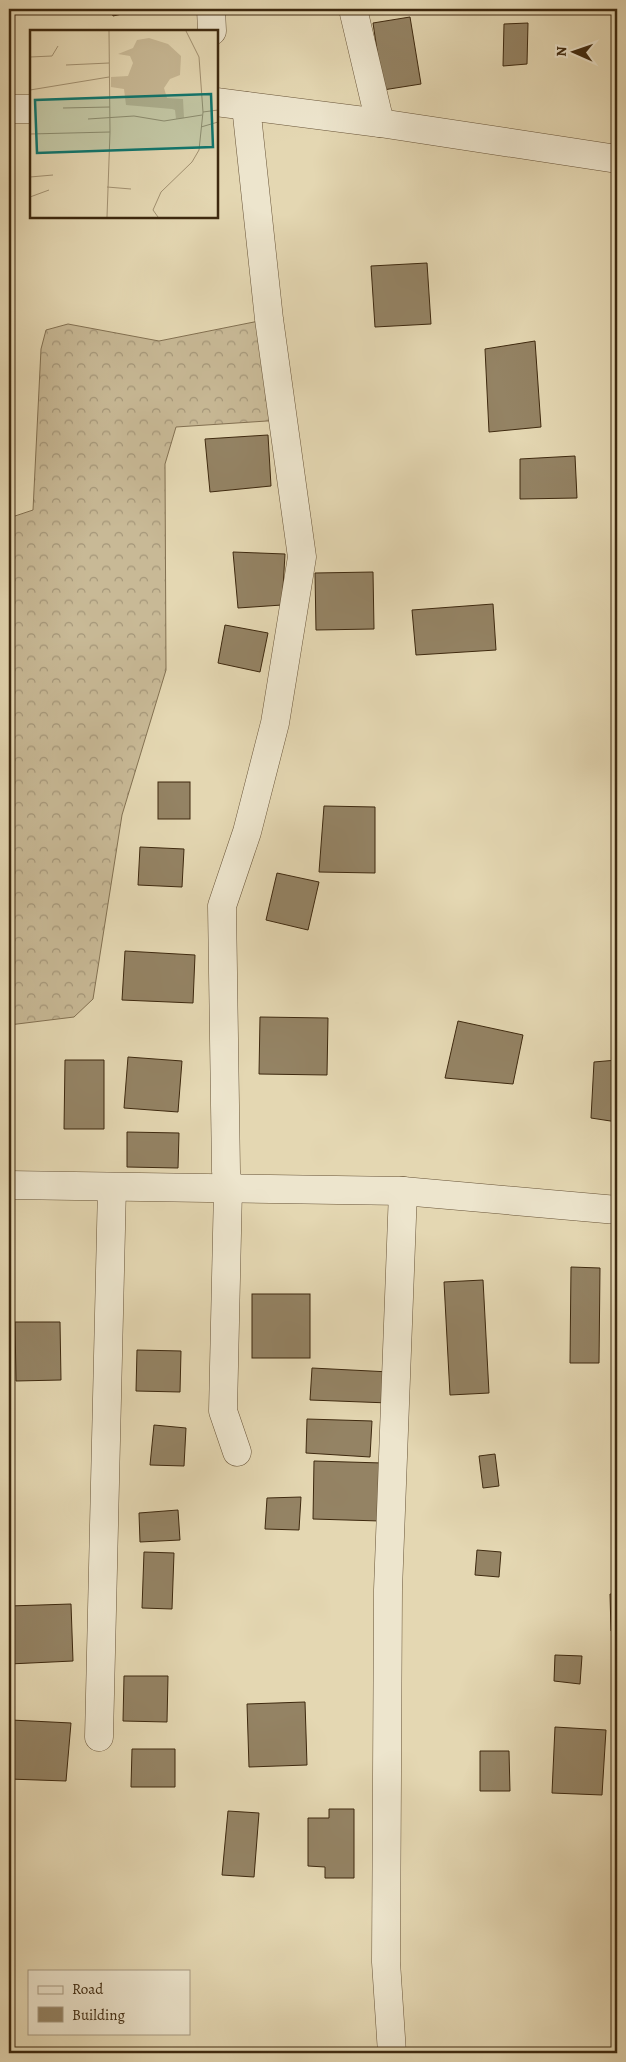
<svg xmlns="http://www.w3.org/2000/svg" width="626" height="2062" font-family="Alegreya,serif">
  <defs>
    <pattern id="forest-crowns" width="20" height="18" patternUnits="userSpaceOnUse" patternTransform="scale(1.25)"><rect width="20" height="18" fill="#c8b996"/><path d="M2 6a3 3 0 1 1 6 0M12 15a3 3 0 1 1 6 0" fill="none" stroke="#a49679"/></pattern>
  </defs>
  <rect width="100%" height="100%" fill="#e4d7b2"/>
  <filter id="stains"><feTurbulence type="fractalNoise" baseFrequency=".004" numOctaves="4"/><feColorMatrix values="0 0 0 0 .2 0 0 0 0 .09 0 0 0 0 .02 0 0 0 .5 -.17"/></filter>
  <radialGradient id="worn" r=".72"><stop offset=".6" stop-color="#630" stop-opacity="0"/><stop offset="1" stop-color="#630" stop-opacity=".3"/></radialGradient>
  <path fill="url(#forest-crowns)" stroke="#837152" d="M269,319L282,420L176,427L165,464L166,670L122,815L93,999L74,1017L9,1025V518L33,510L41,349L46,330L68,324L159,341Z"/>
  <g fill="#948364" stroke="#3e290f">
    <path d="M111,9H144L113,16Z"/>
    <path d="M410,17L421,84L383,90L373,23Z"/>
    <path d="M528,23L527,64L503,66L504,24Z"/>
    <path d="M617,39V59L613,40Z"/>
    <path d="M427,263L431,324L375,327L371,266Z"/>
    <path d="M535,341L541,427L489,432L485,349Z"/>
    <path d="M268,435L271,486L210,492L205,439Z"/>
    <path d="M575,456L577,498L520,499V459Z"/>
    <path d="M233,552L285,554L282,605L238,608Z"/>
    <path d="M373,572L374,629L316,630L315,573Z"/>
    <path d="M493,604L496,650L416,655L412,610Z"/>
    <path d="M225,625L268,633L260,672L218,663Z"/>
    <rect x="158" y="782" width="32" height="37"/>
    <path d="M324,806L375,807V873L319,872Z"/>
    <path d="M140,847L184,849L182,887L138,885Z"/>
    <path d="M277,873L319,882L308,930L266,920Z"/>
    <path d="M125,951L195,955L193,1003L122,1000Z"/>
    <path d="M260,1017L328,1018L327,1075L259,1074Z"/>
    <path d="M458,1021L523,1035L513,1084L445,1078Z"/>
    <path d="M128,1057L182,1061L178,1112L124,1108Z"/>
    <path d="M65,1060H104V1129H64Z"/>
    <path d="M617,1060V1122L591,1118L594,1062Z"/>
    <path d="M127,1132L179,1133L178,1168L127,1167Z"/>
    <path d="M571,1267L600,1268L599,1363H570Z"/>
    <path d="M483,1280L489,1393L450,1395L444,1282Z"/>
    <rect x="252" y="1294" width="58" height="64"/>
    <path d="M15,1322H60L61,1380L16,1381Z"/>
    <path d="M137,1350L181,1351L180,1392L136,1391Z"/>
    <path d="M312,1368L390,1372L389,1403L310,1400Z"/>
    <path d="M307,1419L372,1421L370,1457L306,1453Z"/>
    <path d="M154,1425L186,1428L184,1466L150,1465Z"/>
    <path d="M495,1454L499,1486L483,1488L479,1456Z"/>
    <path d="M314,1461L382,1463L380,1521L313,1519Z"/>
    <path d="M301,1497L299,1530L265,1529L267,1498Z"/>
    <path d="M178,1510L180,1540L140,1542L139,1513Z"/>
    <path d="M477,1550L501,1552L499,1577L475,1575Z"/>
    <path d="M144,1552L174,1553L172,1609L142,1608Z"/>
    <path d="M610,1594H617V1631H611Z"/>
    <path d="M71,1604L73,1661L9,1664V1606Z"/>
    <path d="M555,1655L582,1656L580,1684L554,1681Z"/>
    <path d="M613,1658H617V1706L612,1705Z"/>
    <path d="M124,1676H168L167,1722L123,1721Z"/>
    <path d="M305,1702L307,1765L249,1767L247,1704Z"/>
    <path d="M11,1720L71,1723L66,1781L9,1779Z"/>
    <path d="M555,1727L606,1730L602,1795L552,1793Z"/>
    <path d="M132,1749H175V1787H131Z"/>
    <path d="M480,1751H509L510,1791H480Z"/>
    <path d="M329,1809H354V1878H325V1867L308,1866V1818H329Z"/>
    <path d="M228,1811L259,1813L254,1877L222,1875Z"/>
  </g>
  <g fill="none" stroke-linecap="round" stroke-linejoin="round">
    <defs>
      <g id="street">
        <path d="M211,9L212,31"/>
        <path d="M353,9L380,123"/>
        <path d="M216,102L380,123L617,159"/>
        <path d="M9,109H31"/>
        <path d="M9,1185L403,1191L617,1210"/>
        <path d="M237,1452L223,1411L228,1189L226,1171L222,906L247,832L275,723L302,557L269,319L246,106"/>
        <path d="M99,1737L112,1187"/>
        <path d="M392,2053L386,1962L388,1590L403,1191"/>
      </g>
    </defs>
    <use href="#street" stroke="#685438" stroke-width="29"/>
    <use href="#street" stroke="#ede5cd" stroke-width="28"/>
  </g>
  <g transform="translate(30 30)">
    <rect width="188" height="188" fill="#e4d7b2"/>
    <path d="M119,8L138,14L151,26L150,45L140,49L134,58L137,68L153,69L154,88L146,89L145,80L142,79L96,75L94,59L81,57V47L98,46L103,33L100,26L88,24L103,18L107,10Z" fill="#c8b996"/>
    <path fill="none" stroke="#a29171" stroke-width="1" d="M0,27L22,26L28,16M36,35L79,33M0,60L79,47M33,78L80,77M173,82L188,80M58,89L104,86L134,91L172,85M171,97L188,92M0,104L80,102M0,147L23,145M77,157L101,159M0,167L19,160M77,187L80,102L79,1M128,187L123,180L131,162L162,132L169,120L173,82L169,27L156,1"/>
    <path fill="#0f766e" fill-opacity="0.15" stroke="#0f766e" stroke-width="2.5" d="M181,64L183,117L7,123L5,70Z"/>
    <rect width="188" height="188" fill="none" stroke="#3e290f" stroke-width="2.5"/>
  </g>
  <rect width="626" height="2062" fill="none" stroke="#e4d7b2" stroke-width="30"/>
  <rect x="10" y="10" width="606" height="2042" fill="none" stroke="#3e290f" stroke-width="2.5"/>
  <rect x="15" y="15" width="596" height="2032" fill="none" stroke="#3e290f"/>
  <rect x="28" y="1970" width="162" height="65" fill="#ede5cd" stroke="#a79a81"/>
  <rect x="38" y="1986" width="25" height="8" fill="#ede5cd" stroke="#a79a81"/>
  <text x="72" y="1994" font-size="15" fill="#3e290f">Road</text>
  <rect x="38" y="2007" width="25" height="15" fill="#948364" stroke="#a79a81"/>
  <text x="72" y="2020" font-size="15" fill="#3e290f">Building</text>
  <g transform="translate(574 52) rotate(272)" stroke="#ede5cd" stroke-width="4" paint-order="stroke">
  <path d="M0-4L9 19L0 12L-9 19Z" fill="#3e290f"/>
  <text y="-8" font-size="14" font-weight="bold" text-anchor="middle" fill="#3e290f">N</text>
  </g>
  <rect width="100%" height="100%" filter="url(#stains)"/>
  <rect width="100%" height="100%" fill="url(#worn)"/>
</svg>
